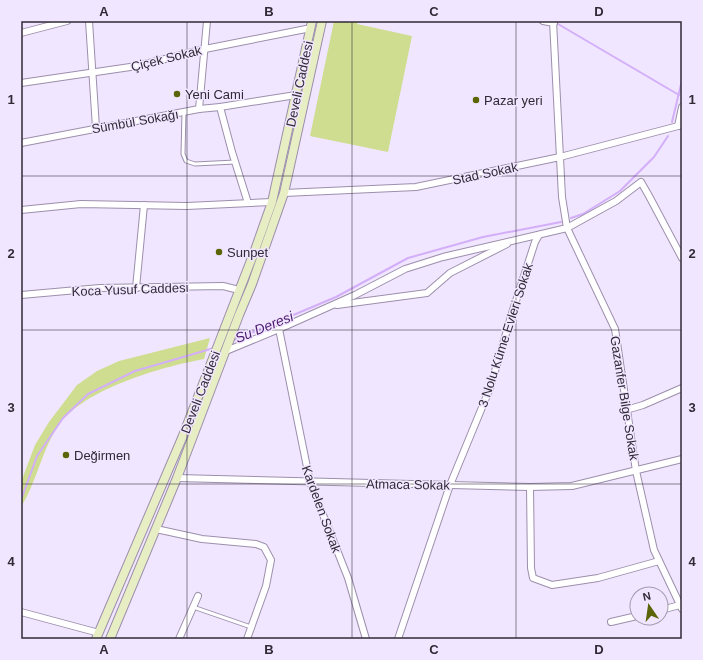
<svg xmlns="http://www.w3.org/2000/svg" width="703" height="660" font-family="Arial,sans-serif">
  <rect width="100%" height="100%" fill="#f1e6ff"/>
  <g fill="#cfdd91">
    <path d="M334,21H358L357,24L412,36L388,152L310,136Z"/>
    <path d="M210,338L204,359C161,367 79,390 56,429C41,454 36,483 21,507V482L35,445L49,422L77,385L97,371L119,361Z"/>
  </g>
  <g fill="none" stroke-linecap="round" stroke-linejoin="round">
    <g stroke="#d3aef9" stroke-width="2">
      <path d="M558,24L679,95"/>
      <path d="M672,122L682,80"/>
      <path d="M571,218L583,214L620,191L654,157L668,136"/>
      <path d="M232,341L336,297L408,258L483,237L561,222"/>
      <path d="M21,500L37,456L63,418L88,394L135,371L214,348"/>
    </g>
    <defs>
      <g id="lane">
        <path d="M184,112L183,154L186,161L195,164L235,162"/>
        <path d="M193,607L251,627"/>
      </g>
      <g id="street">
        <path d="M89,21L96,128"/>
        <path d="M543,21L554,23"/>
        <path d="M553,21L562,197L567,228L615,329L636,471L654,550L682,609"/>
        <path d="M21,33L67,21"/>
        <path d="M21,83L137,66L205,49L311,28"/>
        <path d="M220,107L232,152L248,203"/>
        <path d="M199,109L207,21"/>
        <path d="M678,126L682,107"/>
        <path d="M21,143L199,109L220,107L296,95"/>
        <path d="M284,193L416,187L560,157L682,125"/>
        <path d="M21,210L81,204L187,206L272,202"/>
        <path d="M136,288L144,205"/>
        <path d="M21,295L100,288L223,286L239,290"/>
        <path d="M337,305L427,293L450,273L507,244"/>
        <path d="M279,329L310,482L348,578L366,639"/>
        <path d="M226,351L279,329L355,295L405,269L443,257L567,228L616,201L641,182L649,196L682,258"/>
        <path d="M626,410L643,405L682,388"/>
        <path d="M177,478L530,487L572,486L682,459"/>
        <path d="M530,487L531,568L533,578L552,585L598,578L659,561"/>
        <path d="M156,529L202,539L256,544L264,547L271,560L266,586L247,639"/>
        <path d="M661,610L680,605"/>
        <path d="M21,612L99,633"/>
        <path d="M611,622L637,616"/>
        <path d="M179,639L198,596"/>
        <path d="M398,639L450,485L490,388L513,310L535,242L539,235"/>
      </g>
      <g id="secondary">
        <path d="M96,639L182,438L255,250L272,202L312,21"/>
        <path d="M110,639L177,478L239,315L252,284L284,193L322,21"/>
      </g>
    </defs>
    <use href="#lane" stroke="#9c8fac" stroke-width="5"/>
    <use href="#street" stroke="#9c8fac" stroke-width="8"/>
    <use href="#secondary" stroke="#9c8fac" stroke-width="10"/>
    <use href="#lane" stroke="#fff" stroke-width="3"/>
    <use href="#street" stroke="#fff" stroke-width="6"/>
    <use href="#secondary" stroke="#e8eec4" stroke-width="8"/>
  </g>
  <path fill="none" stroke="#302a36" stroke-width="1" stroke-opacity="0.55" d="M187,21V639M352,21V639M516,21V639M21,176H682M21,330H682M21,484H682"/>
  <g fill="#5b6507" stroke="#f1e6ff" stroke-width="1.5">
    <circle cx="177" cy="94" r="4"/>
    <circle cx="476" cy="100" r="4"/>
    <circle cx="219" cy="252" r="4"/>
    <circle cx="66" cy="455" r="4"/>
  </g>
  <g text-anchor="middle" stroke-width="3" stroke-linejoin="round" paint-order="stroke">
    <g font-size="13" fill="#302a36" stroke="#f1e6ff">
      <text transform="translate(166 58) rotate(-14)" y="5">Çiçek Sokak</text>
      <text transform="translate(299 84) rotate(-78)" y="5">Develi Caddesi</text>
      <text transform="translate(135 121) rotate(-10)" y="5">Sümbül Sokağı</text>
      <text transform="translate(485 173) rotate(-12)" y="5">Stad Sokak</text>
      <text transform="translate(130 289) rotate(-2)" y="5">Koca Yusuf Caddesi</text>
      <text transform="translate(505 335) rotate(-72)" y="5">3 Nolu Küme Evleri Sokak</text>
      <text transform="translate(200 392) rotate(-69)" y="5">Develi Caddesi</text>
      <text transform="translate(625 398) rotate(81)" y="5">Gazanfer Bilge Sokak</text>
      <text transform="translate(408 484) rotate(1)" y="5">Atmaca Sokak</text>
      <text transform="translate(322 509) rotate(70)" y="5">Kardelen Sokak</text>
    </g>
    <g font-size="13" fill="#302a36" stroke="#f1e6ff" text-anchor="start">
      <text x="185" y="99">Yeni Cami</text>
      <text x="484" y="105">Pazar yeri</text>
      <text x="227" y="257">Sunpet</text>
      <text x="74" y="460">Değirmen</text>
    </g>
    <g font-size="14" font-style="italic" fill="#4b1a70" stroke="#f1e6ff">
      <text transform="translate(264 327) rotate(-22)" y="5">Su Deresi</text>
    </g>
  </g>
  <rect width="703" height="660" fill="none" stroke="#f1e6ff" stroke-width="44"/>
  <g transform="translate(649 606) rotate(347)"><circle r="19" fill="#f1e6ff" stroke="#a49baf"/>
  <path d="M0-3L7 15L0 10L-7 15Z" fill="#5b6507"/>
  <text y="-6" font-size="11" font-weight="bold" text-anchor="middle" fill="#302a36">N</text>
  </g>
  <rect x="22" y="22" width="659" height="616" fill="none" stroke="#302a36" stroke-width="1.5"/>
  <g font-size="13" text-anchor="middle" font-weight="bold" fill="#302a36">
    <text x="104" y="16">A</text>
    <text x="269" y="16">B</text>
    <text x="434" y="16">C</text>
    <text x="599" y="16">D</text>
    <text x="11" y="104">1</text>
    <text x="692" y="104">1</text>
    <text x="11" y="258">2</text>
    <text x="692" y="258">2</text>
    <text x="11" y="412">3</text>
    <text x="692" y="412">3</text>
    <text x="11" y="566">4</text>
    <text x="692" y="566">4</text>
    <text x="104" y="654">A</text>
    <text x="269" y="654">B</text>
    <text x="434" y="654">C</text>
    <text x="599" y="654">D</text>
  </g>
</svg>
